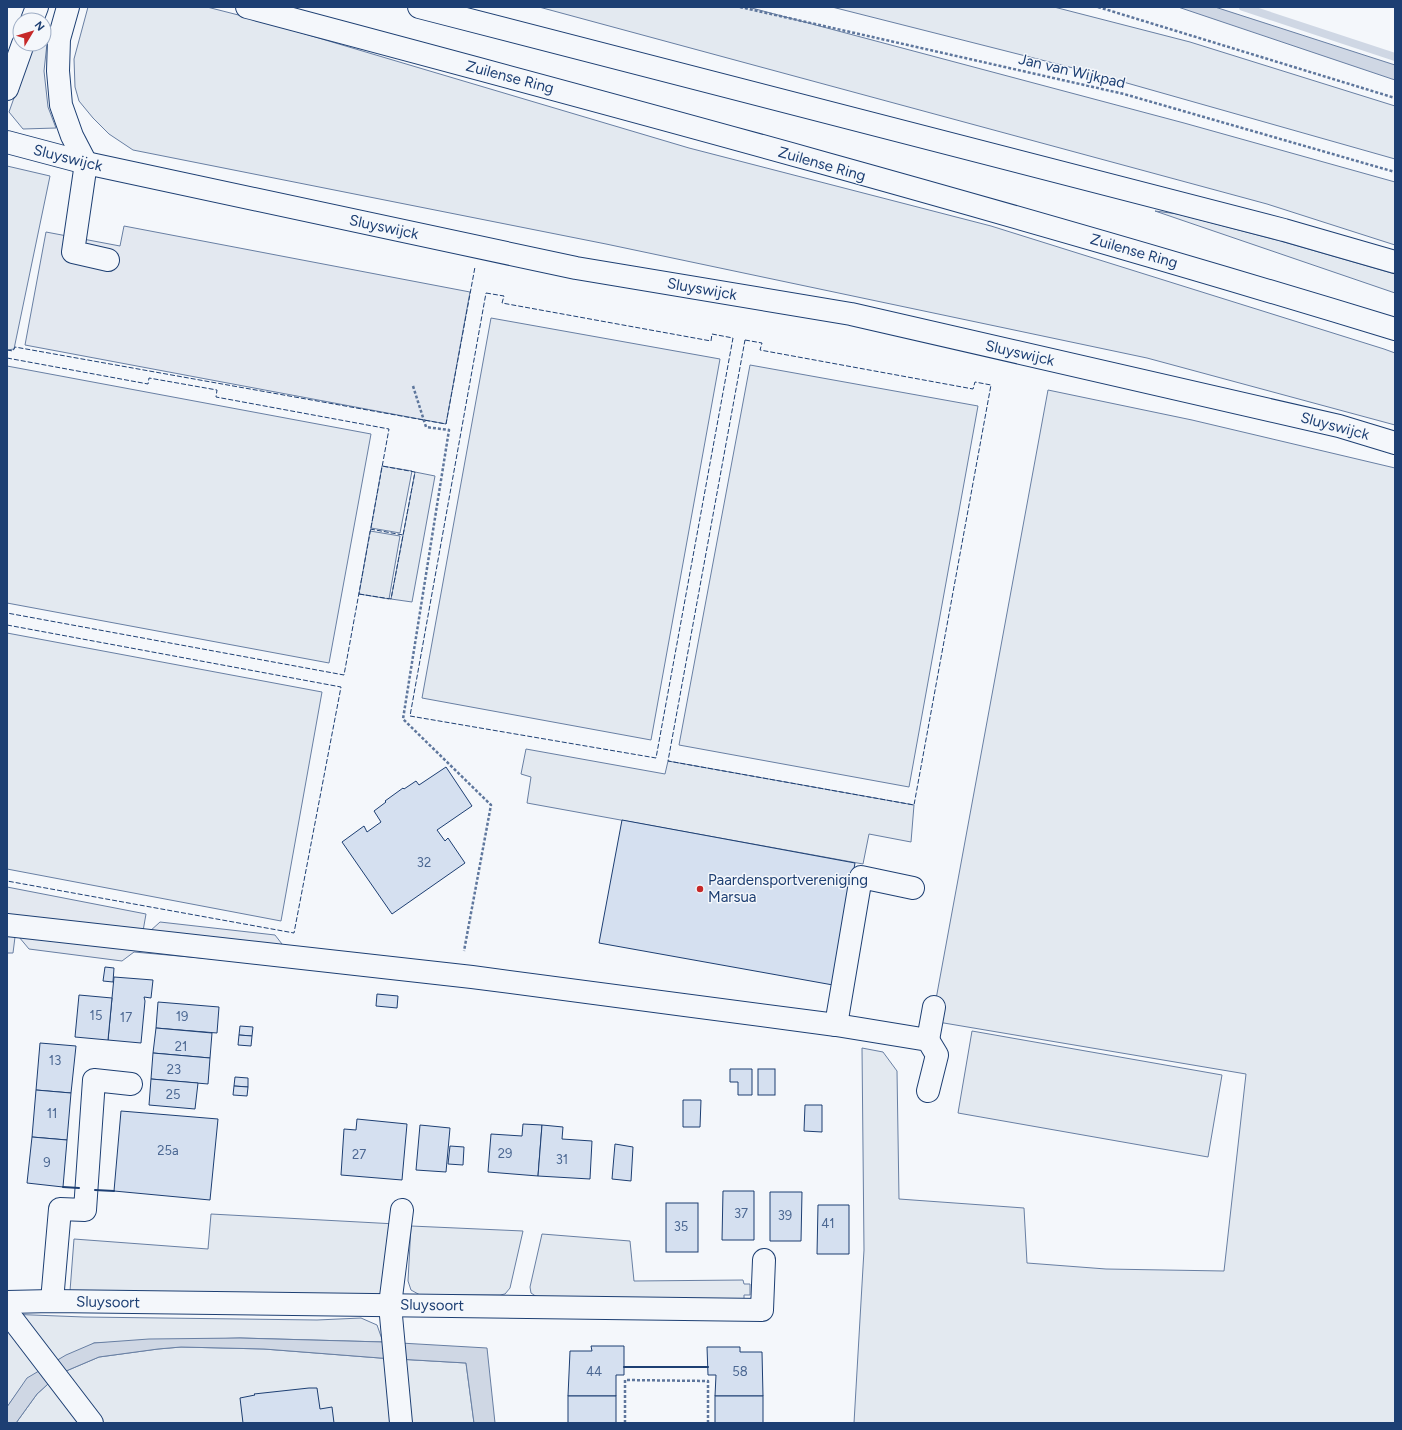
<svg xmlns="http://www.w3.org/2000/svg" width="1402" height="1430" font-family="Figtree,sans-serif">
  <rect width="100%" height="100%" fill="#f4f7fb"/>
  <g fill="#e3e9f0" stroke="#687fa3">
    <path d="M88,7H207L258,20L689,148L991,226L1384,349L1395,353V425L1147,358L606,244L133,150L109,134L93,118L79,101L75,87L74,59Z"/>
    <path d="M539,7H748L1184,123L1395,182V245L1267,204Z"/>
    <path d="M832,7H1054L1190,42L1395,106V159L1081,70Z"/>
    <path d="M49,25L44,71L48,107L56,128L23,129L9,112L33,44H44V26Z"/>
    <path d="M7,166L50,176L14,349L7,350Z"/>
    <path d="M1155,211L1178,214L1284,242L1395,274V293Z"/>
    <path d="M491,318L720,359L651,740L422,698Z"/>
    <path d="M750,365L978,406L909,787L679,745Z"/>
    <path d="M7,366L371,434L329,663L7,603Z"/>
    <path d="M1048,390L1192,420L1395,468V1423H854L864,1250L862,1048L883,1052L897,1071L899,1199L1024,1208L1027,1263L1106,1269L1224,1271L1246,1074L932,1021Z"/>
    <path d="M382,466L412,471L400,533L371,528Z"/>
    <path d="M415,472L435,476L412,602L391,599Z"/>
    <path d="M370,531L400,536L389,599L359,594Z"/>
    <path d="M7,633L322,692L281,921L7,869Z"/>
    <path d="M526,749L665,774L668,761L914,805L911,842L869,834L863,864L527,803L531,777L521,774Z"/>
    <path d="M972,1031L1222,1075L1208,1157L958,1113Z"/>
    <path d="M211,1214L396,1224L385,1292L376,1295L70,1291L74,1239L208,1249Z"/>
    <path d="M411,1226L523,1231L510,1288L505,1294L500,1295H420L411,1290L408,1281Z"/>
    <path d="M542,1234L630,1241L634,1281L743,1280L744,1284H750V1295H744V1300L537,1297L531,1293L530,1287Z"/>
    <path d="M7,1314L84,1317L317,1320L361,1318L377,1325L383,1342L240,1338L94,1343L22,1386L7,1407Z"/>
    <path d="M181,1347L264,1349L380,1358L466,1363L474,1423H16L37,1394L59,1374L99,1357L158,1349Z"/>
  </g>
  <g fill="#e3e8f0" stroke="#687fa3">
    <path d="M124,226L470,292L446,424L25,345L46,232L120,246Z"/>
    <path d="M7,887L146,914L143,931L149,932L160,922L275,935L282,944L279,965L134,952L122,961L29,949L19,937H15L13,953H7Z"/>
  </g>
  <g fill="#cfd7e4" stroke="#687fa3">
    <path d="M1178,7H1215L1395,65V80Z"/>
    <path d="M240,1338L383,1342L487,1348L495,1423H474L466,1363L380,1358L264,1349L181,1347L158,1349L99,1357L59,1374L37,1394L16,1423H7V1407L27,1378L66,1355L94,1343L149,1339Z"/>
  </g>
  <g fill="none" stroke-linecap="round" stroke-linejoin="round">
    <path stroke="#cfd7e4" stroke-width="8" d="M1243,7L1395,57"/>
  </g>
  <g fill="#d5e0f0" stroke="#1d3f73">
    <path d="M446,767L472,806L437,830L445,841L448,838L465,863L392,914L342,842L364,826L367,832L381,822L374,811L386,802L385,801L403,788L404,789L416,781L419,785Z"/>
    <path d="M622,820L855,863L833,985L599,943Z"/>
    <path d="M105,967L114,968L113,982L103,981Z"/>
    <path d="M114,977L153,980L151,998L144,997L145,1001L141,1043L108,1040Z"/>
    <path d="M377,994L398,996L397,1008L376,1006Z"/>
    <path d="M79,995L112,998L108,1040L75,1037Z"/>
    <path d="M158,1002L219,1007L217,1033L156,1028Z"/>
    <path d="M240,1026L253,1027L252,1036L239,1035Z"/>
    <path d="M156,1028L212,1033L210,1058L153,1053Z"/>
    <path d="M239,1035L252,1036L251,1046L238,1045Z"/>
    <path d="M40,1043L76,1046L71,1093L36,1090Z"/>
    <path d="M153,1053L210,1058L208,1084L151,1079Z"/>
    <path d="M730,1069H752V1095H738V1082H730Z"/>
    <rect x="758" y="1069" width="17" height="26"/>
    <path d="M235,1077L248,1078V1087L234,1086Z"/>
    <path d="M151,1079L198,1083L195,1109L149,1105Z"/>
    <path d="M234,1086L248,1087L247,1096L233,1095Z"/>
    <path d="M36,1090L71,1093L67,1140L32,1137Z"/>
    <path d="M683,1100H701L700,1127H683Z"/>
    <path d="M805,1105H822V1132L804,1131Z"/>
    <path d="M121,1111L218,1119L210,1200L114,1191Z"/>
    <path d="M357,1119L407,1124L402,1180L341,1175L344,1129L356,1130Z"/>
    <path d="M523,1124L542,1125L538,1176L488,1172L491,1134L522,1136Z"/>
    <path d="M420,1125L450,1128L446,1172L416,1170Z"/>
    <path d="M542,1125L563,1127L562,1139L592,1141L590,1179L538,1176Z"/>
    <path d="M32,1137L67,1140L63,1187L27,1183Z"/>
    <path d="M615,1144L633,1147L631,1181L612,1179Z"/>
    <path d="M450,1146L464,1147L463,1165L448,1164Z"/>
    <path d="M723,1191H754V1240H722Z"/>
    <path d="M770,1192H802L801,1241H770Z"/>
    <rect x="666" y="1203" width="32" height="49"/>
    <path d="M818,1205H849V1254H817Z"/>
    <path d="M591,1346H624V1375H616V1396H568L570,1351H592Z"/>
    <path d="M707,1347H740V1352H762L763,1396H715L716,1375H708Z"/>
    <path d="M309,1388H317L320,1409L332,1407L334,1423H243L240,1398L255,1395L254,1394Z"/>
    <rect x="568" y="1396" width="48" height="27"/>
    <rect x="715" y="1396" width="48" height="27"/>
  </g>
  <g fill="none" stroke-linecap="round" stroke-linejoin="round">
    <defs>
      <g id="minor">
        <path d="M68,7L59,39L58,71L61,105L72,136L86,163L73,252L108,260"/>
        <path d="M32,20L37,7"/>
        <path d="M7,89L23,44"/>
        <path d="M7,142L86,163L576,268L851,314L1339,426L1395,443"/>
        <path d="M7,925L472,977L836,1025L928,1040L937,1055L928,1091"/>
        <path d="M836,1025L861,877L913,888"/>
        <path d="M928,1040L934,1007"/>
        <path d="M52,1301L60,1209L85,1210L94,1080L131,1084"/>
        <path d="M7,1302L52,1301L762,1310L764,1260"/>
        <path d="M7,1312L92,1423"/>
        <path d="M401,1423L390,1305L402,1210"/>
      </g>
      <g id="major">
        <path d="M247,7C631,109 1015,213 1395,329"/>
        <path d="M419,7L1284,230L1395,262"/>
      </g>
    </defs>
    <use href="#minor" stroke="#1d3f73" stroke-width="24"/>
    <use href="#major" stroke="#1d3f73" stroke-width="24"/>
    <g stroke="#5e769c" stroke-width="2.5" stroke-dasharray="3 2" stroke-linecap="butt">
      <path d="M740,7L1124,94L1395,172"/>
      <path d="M1098,7L1395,98"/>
      <path d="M413,386L426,427L449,430L403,719L491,805L464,951"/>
      <path d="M625,1423V1380L708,1381V1423"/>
    </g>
    <use href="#minor" stroke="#f4f7fb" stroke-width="22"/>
    <use href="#major" stroke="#f4f7fb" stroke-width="22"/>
    <g stroke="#1d3f73" stroke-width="1" stroke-dasharray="5 2" stroke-linecap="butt">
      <path d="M486,293L504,296L502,303L711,341L712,334L733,338L656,758L410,716Z"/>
      <path d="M745,340L762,343L760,350L973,389L975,382L991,385L914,805L668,761Z"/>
      <path d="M7,350L13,351L15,347L446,424L475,267"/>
      <path d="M7,358L148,384L149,378L217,390L216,397L389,429L344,675L7,613"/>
      <path d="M370,529L403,535"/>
      <path d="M359,594L391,599L415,472L382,466"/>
      <path d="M7,625L341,687L294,933L7,881"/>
    </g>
    <g stroke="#1d3f73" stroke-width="2">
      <path d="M63,1187L79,1188"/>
      <path d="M95,1190L114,1191"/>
      <path d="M624,1367H708"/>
    </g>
  </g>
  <circle fill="#c62828" stroke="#f4f7fb" stroke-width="1.5" cx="700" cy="889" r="4"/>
  <g text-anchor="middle" stroke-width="3" stroke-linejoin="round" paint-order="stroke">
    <g font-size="13" fill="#4b6792">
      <text x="424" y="867">32</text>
      <text x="96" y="1020">15</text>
      <text x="182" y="1021">19</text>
      <text x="126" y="1022">17</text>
      <text x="181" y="1051">21</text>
      <text x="55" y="1065">13</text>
      <text x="174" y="1074">23</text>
      <text x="173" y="1099">25</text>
      <text x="52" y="1118">11</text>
      <text x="168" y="1155">25a</text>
      <text x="505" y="1158">29</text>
      <text x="359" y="1159">27</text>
      <text x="562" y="1164">31</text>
      <text x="47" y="1167">9</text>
      <text x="741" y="1218">37</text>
      <text x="785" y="1220">39</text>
      <text x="828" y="1228">41</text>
      <text x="681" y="1231">35</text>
      <text x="594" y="1376">44</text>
      <text x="740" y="1376">58</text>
    </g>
    <g font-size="15" fill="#1d3f73" stroke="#f4f7fb">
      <text transform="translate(1072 71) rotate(13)" y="5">Jan van Wijkpad</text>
      <text transform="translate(510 77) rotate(15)" y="5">Zuilense Ring</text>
      <text transform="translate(68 158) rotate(14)" y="5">Sluyswijck</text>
      <text transform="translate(822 164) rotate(16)" y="5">Zuilense Ring</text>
      <text transform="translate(384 227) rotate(12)" y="5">Sluyswijck</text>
      <text transform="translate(1134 251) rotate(16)" y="5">Zuilense Ring</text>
      <text transform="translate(702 289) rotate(10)" y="5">Sluyswijck</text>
      <text transform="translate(1020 353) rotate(13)" y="5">Sluyswijck</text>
      <text transform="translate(1335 426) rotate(15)" y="5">Sluyswijck</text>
      <text transform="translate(108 1302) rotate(1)" y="5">Sluysoort</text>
      <text transform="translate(432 1305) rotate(1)" y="5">Sluysoort</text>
    </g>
    <g font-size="15" fill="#1d3f73" stroke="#f4f7fb" text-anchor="start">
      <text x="708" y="885">Paardensportvereniging<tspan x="708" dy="17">Marsua</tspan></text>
    </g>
  </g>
  <rect width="1402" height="1430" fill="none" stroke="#1d3f73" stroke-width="16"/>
  <g transform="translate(32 32) rotate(52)"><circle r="19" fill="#f4f7fb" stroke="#9eadc5"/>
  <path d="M0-3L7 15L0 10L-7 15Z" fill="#c62828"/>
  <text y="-6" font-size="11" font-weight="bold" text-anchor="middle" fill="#1d3f73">N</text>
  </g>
</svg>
